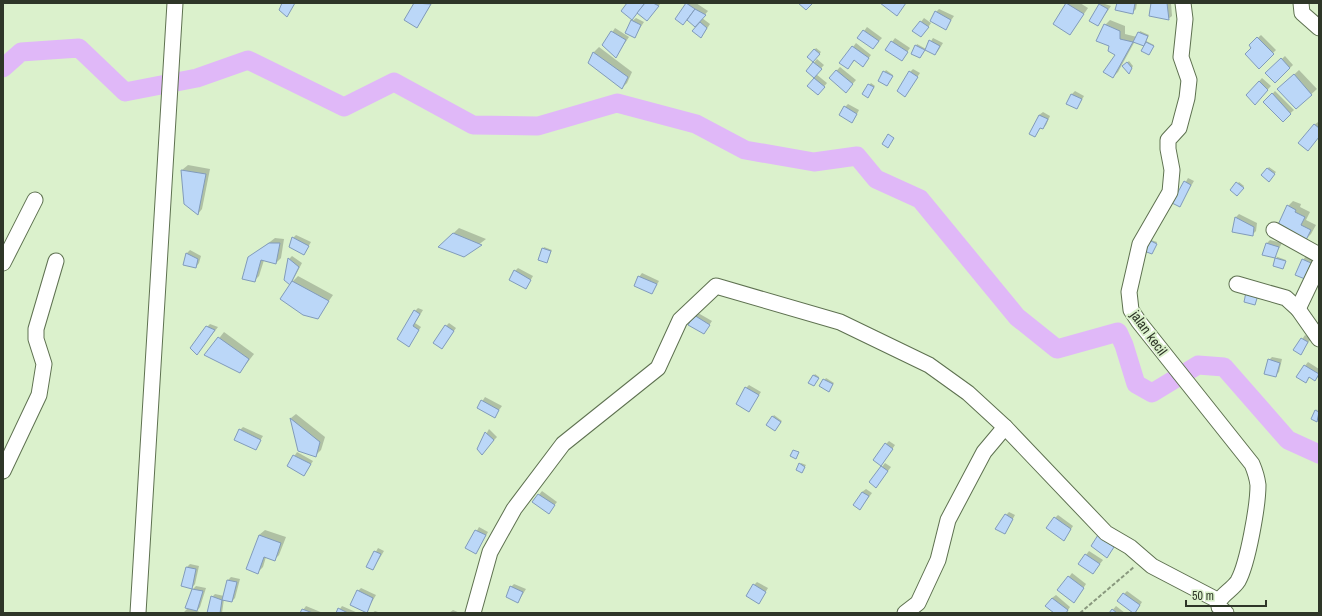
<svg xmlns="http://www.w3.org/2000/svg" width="1322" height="616" font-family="'Archivo Narrow',sans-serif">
  <rect width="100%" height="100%" fill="#dbf1cc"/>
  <g fill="#0003">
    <path d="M415,3H432L417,27L405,20Z"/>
    <path d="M628,3H661L650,16Z"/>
    <path d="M688,3H696L708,11L702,18L710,24L704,33L687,19L683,24L677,19Z"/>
    <path d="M1067,3H1080L1088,8L1070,34L1054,24Z"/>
    <path d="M1102,3L1111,6L1098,25L1100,5Z"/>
    <path d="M1118,3H1137L1136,9L1133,12Z"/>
    <path d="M1152,3H1171L1172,16L1168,19Z"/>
    <path d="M939,9L954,16L945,29L936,12Z"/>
    <path d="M636,18L644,22L634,37L632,21Z"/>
    <path d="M924,18L931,23L924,33L914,31Z"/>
    <path d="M1110,20L1125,26V34L1137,37L1140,31L1149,35L1146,41L1154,45L1150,53L1145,45L1135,41L1118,72L1113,77L1116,54L1110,46L1105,25Z"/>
    <path d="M867,27L882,38L873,48L859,38Z"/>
    <path d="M615,28L629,37L616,56L604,45Z"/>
    <path d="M1261,35L1276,50L1259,67L1250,45Z"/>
    <path d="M895,38L910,48L902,59L892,42Z"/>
    <path d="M933,38L943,43L938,51L935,54L925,49L921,56L916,46L917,44L926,49Z"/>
    <path d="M856,43L871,55L866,62L855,60L848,68L841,63Z"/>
    <path d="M599,47L632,72L627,83L622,88L589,63L594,52Z"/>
    <path d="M816,48L821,52L813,61L809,57Z"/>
    <path d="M1285,56L1293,65L1275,82L1267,73Z"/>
    <path d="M817,59L824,65L816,74L827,83L821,90L809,86L815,78L807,71Z"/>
    <path d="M1129,61L1133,66L1130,71L1123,66Z"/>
    <path d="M840,67L856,80L849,88L830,78Z"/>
    <path d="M913,69L920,73L905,95L910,72Z"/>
    <path d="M886,70L893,75L888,83L879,80Z"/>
    <path d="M1299,70L1317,89L1296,108L1284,84Z"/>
    <path d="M1262,78L1271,86L1258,100L1247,95Z"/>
    <path d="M871,83L875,86L869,95L863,94Z"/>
    <path d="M1075,91L1084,96L1077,108L1072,94Z"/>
    <path d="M1275,91L1294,110L1283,120L1265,102Z"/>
    <path d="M848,104L859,110L855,118L845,107Z"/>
    <path d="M1043,112L1050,116L1046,125L1043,128L1041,127L1035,135L1039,115Z"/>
    <path d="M1318,122L1319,123V136L1314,125Z"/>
    <path d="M188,165L210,169L202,209L198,214L182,170Z"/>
    <path d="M1269,167L1276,172L1269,180L1262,175Z"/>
    <path d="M1188,178L1194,181L1179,206L1174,203Z"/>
    <path d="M1239,182L1244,186L1237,195L1232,190Z"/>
    <path d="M1293,201L1301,204L1300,207L1310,212L1306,220L1316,225L1311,234L1306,239L1288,206Z"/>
    <path d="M1239,214L1257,223L1256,231L1252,235L1233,231L1236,217Z"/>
    <path d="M459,228L486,239L464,256L440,246Z"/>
    <path d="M296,235L311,242L304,254L293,238Z"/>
    <path d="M275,238L284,239L281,258L276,263L264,260L259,276L254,281L249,258Z"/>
    <path d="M1151,240L1157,242L1152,253L1150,241Z"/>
    <path d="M1270,240L1282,243L1275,256L1286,260L1282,268L1274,266L1277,257L1264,254L1267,243Z"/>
    <path d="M544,247L552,250L546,262L543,249Z"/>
    <path d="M190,250L201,256L199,263L196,267L184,264L187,253Z"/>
    <path d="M292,256L302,263L292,282L298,276L333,295L317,318L291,284L289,259Z"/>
    <path d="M1306,256L1314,260L1305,278L1303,260Z"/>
    <path d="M518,268L533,276L526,288L515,271Z"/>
    <path d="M642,273L659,281L652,293L639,277Z"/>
    <path d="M418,308L423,310L415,323L421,327L409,345L415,311Z"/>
    <path d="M698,313L712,321L704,333L694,316Z"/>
    <path d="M449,323L456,328L445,344L446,326Z"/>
    <path d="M210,324L218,327L200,350L207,327Z"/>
    <path d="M224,332L254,354L240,372L206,355Z"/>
    <path d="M1305,335L1311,339L1300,353L1295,350Z"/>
    <path d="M1272,357L1282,359L1279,372L1275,376L1269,360Z"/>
    <path d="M1308,362L1319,369V376L1315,380L1310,377L1306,382L1297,376Z"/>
    <path d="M815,374L819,377L815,384L809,383Z"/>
    <path d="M826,378L834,383L830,389L821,385Z"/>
    <path d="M749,385L761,392L749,410L746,388Z"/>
    <path d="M485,397L502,406L494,417L478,408Z"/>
    <path d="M1317,409L1319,418L1317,421L1312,418Z"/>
    <path d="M296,414L325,437L321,450L315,456L299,450L291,418Z"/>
    <path d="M774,415L782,421L776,429L767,425Z"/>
    <path d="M243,427L263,436L255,449L240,430Z"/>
    <path d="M489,429L497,437L485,450L478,449Z"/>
    <path d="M889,441L895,445L884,461L886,444Z"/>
    <path d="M297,452L313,461L304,475L288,466Z"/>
    <path d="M801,463L806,465L803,470L800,464Z"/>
    <path d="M885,463L891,467L879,483L870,482Z"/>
    <path d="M866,489L872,493L860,509L862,492Z"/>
    <path d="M542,491L557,502L549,512L533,502Z"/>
    <path d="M1009,512L1015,515L1005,533L1006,515Z"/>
    <path d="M1058,515L1073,526L1064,540L1055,518Z"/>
    <path d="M479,527L488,532L476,553L467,548Z"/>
    <path d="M265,530L286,537L279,555L274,560L266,557L263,567L258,572L248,569L259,535Z"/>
    <path d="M378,548L384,551L373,569L368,566Z"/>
    <path d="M1089,551L1103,560L1093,573L1079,564Z"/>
    <path d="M190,564L199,566L195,584L192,588L187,567Z"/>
    <path d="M1072,573L1086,584L1074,602L1059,590Z"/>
    <path d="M231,577L240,579L235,598L232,601L224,599L222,613H208L212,597L215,594L224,596L228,580Z"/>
    <path d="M757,582L768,588L759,603L754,585Z"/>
    <path d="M514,584L526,589L518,602L511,587Z"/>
    <path d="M196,586L206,588L200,607L197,611L202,613H183L188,608L193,589Z"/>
    <path d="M361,588L376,595L366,612L358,591Z"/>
    <path d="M1127,591L1142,602L1135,613L1124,594Z"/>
    <path d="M1056,595L1070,607L1066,613H1055L1052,598Z"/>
    <path d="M306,606L323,613H301Z"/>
    <path d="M342,606L358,613H337Z"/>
    <path d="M1116,606L1125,613H1110Z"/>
    <path d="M453,610L460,613H449Z"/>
    <path d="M375,611L381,613H372Z"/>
  </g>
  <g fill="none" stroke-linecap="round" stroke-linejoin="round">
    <path stroke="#e0b8f8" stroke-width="19" d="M3,68L21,52L79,48L125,92L197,78L248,60L344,107L394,82L473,125L538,126L617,103L696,124L745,150L814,162L857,156L876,179L920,199L1017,317L1057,349L1118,332L1124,345L1136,384L1152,393L1198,365L1224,367L1288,440L1319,454"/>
  </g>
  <g fill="#bbd7f8" stroke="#819bba">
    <path d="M282,3H295L287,17L279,10Z"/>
    <path d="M414,3L431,4L417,28L404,20Z"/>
    <path d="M627,3H645L632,20L621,11Z"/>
    <path d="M645,3H653L659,6L647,21L637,13Z"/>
    <path d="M686,3L695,9L683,25L675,19Z"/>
    <path d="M798,3H813L806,10Z"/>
    <path d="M880,3H906L897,16Z"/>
    <path d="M1066,3L1084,14L1070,35L1053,24Z"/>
    <path d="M1117,3H1135L1133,14L1115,10Z"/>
    <path d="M1151,3H1167L1169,20L1149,16Z"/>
    <path d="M1099,4L1108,9L1098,26L1089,21Z"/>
    <path d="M695,9L706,15L695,27L687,20Z"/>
    <path d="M935,11L951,20L946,30L930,21Z"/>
    <path d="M631,20L641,25L635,38L625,33Z"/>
    <path d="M920,21L929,27L921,37L912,31Z"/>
    <path d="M700,22L707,28L701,38L692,31Z"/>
    <path d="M1104,24L1120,31V39L1133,42L1113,78L1103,72L1115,55L1108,51L1109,46L1096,41Z"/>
    <path d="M863,30L879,41L873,49L857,38Z"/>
    <path d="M611,31L626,40L616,58L602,45Z"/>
    <path d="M1138,32L1148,36L1144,46L1133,42Z"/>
    <path d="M1257,37L1274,54L1259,69L1245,54L1251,48L1249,45Z"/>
    <path d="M929,40L940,46L935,55L925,50Z"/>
    <path d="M891,41L908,52L902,61L885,50Z"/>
    <path d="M1146,42L1154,46L1149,55L1141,51Z"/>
    <path d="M915,45L925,50L920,58L911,54Z"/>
    <path d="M852,46L869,58L863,67L854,60L848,69L839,63Z"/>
    <path d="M814,49L820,54L813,62L807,57Z"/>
    <path d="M593,52L628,77L622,89L588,63Z"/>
    <path d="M1281,58L1290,68L1275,83L1265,73Z"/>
    <path d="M813,62L822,69L814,78L806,71Z"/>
    <path d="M1127,62L1132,68L1129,74L1122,66Z"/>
    <path d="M836,70L853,84L846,93L829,78Z"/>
    <path d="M883,71L893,76L887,86L878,81Z"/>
    <path d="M909,71L918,77L905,97L897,91Z"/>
    <path d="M1294,74L1312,95L1296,109L1277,89Z"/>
    <path d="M814,78L825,87L818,95L807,86Z"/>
    <path d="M1259,81L1268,90L1255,105L1246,95Z"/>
    <path d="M868,84L874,87L868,98L862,94Z"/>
    <path d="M1272,93L1291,114L1283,122L1263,102Z"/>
    <path d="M1071,94L1082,99L1077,109L1066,104Z"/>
    <path d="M844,106L857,114L852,123L839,115Z"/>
    <path d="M1039,115L1048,119L1043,129L1040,128L1035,137L1029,134Z"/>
    <path d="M1314,124L1319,128V137L1308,151L1298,143Z"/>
    <path d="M888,134L894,138L888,148L882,144Z"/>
    <path d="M1267,168L1275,174L1269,182L1261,175Z"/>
    <path d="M181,170L206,174L198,215L184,204Z"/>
    <path d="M1184,181L1191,185L1180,207L1172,203Z"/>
    <path d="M1236,182L1244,188L1237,196L1230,190Z"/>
    <path d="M1287,205L1296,210L1295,212L1305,217L1301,225L1311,230L1306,240L1277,227Z"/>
    <path d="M1235,217L1254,227L1253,236L1232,232Z"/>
    <path d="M453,233L482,245L464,257L438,247Z"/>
    <path d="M292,237L309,246L304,255L289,247Z"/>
    <path d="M1149,240L1157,244L1152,254L1144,251Z"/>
    <path d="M269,243H280L276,264L261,260L255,282L242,279L248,257Z"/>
    <path d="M1266,243L1279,247L1275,258L1262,255Z"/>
    <path d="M542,248L551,251L547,263L538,260Z"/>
    <path d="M186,253L198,259L196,268L183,265Z"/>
    <path d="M288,258L299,267L290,285L284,280Z"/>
    <path d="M1275,258L1286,261L1283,269L1273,266Z"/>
    <path d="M1302,259L1311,263L1305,279L1295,275Z"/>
    <path d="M514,270L531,280L526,289L509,280Z"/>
    <path d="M638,276L657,284L652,294L634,286Z"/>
    <path d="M292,281L329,301L318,319L303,315L280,299Z"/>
    <path d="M1246,292L1258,295L1255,305L1244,302Z"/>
    <path d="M414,310L420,314L413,326L419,330L409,347L397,339Z"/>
    <path d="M694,315L710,325L704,334L688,325Z"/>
    <path d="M445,325L454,331L442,349L433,343Z"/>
    <path d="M206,326L215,330L197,355L190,348Z"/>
    <path d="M218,337L249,359L240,373L204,355Z"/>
    <path d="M1301,338L1308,342L1301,355L1293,350Z"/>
    <path d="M1268,359L1280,363L1276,377L1264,374Z"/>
    <path d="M1304,365L1319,374L1315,381L1309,377L1306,383L1296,377Z"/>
    <path d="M813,375L819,378L814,386L808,383Z"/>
    <path d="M823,379L833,384L829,392L819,386Z"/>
    <path d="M745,387L759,395L749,412L736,404Z"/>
    <path d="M481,400L499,410L495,418L477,408Z"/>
    <path d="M1315,410L1319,412L1317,422L1311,419Z"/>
    <path d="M772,416L781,422L775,431L766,425Z"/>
    <path d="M290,418L320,442L316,457L298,451Z"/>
    <path d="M239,429L261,440L256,450L234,440Z"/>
    <path d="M485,432L494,440L482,455L477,449Z"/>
    <path d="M885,443L893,449L881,466L873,460Z"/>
    <path d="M793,450L799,452L796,459L790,456Z"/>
    <path d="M293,455L311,464L304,476L287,466Z"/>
    <path d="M799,463L805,467L802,473L796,470Z"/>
    <path d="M881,466L888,471L876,488L869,482Z"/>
    <path d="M862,492L869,496L860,510L853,505Z"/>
    <path d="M538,494L555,505L549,514L532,502Z"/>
    <path d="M1005,514L1013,519L1005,534L995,529Z"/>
    <path d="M1054,517L1071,529L1064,541L1046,528Z"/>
    <path d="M475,530L486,535L476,554L465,548Z"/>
    <path d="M259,535L281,543L275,561L264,557L258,574L246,569Z"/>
    <path d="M1098,535L1114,547L1107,558L1091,546Z"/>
    <path d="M374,551L381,554L373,570L366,567Z"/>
    <path d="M1085,554L1100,564L1093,574L1078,564Z"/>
    <path d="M186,567L196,569L192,589L181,586Z"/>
    <path d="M1068,576L1084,588L1074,603L1057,590Z"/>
    <path d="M227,580L237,582L232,602L222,600Z"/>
    <path d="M753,584L766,592L759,604L746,596Z"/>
    <path d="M510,586L523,592L518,603L506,597Z"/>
    <path d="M192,589L203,591L197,611L185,608Z"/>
    <path d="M357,590L373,598L367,613L350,605Z"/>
    <path d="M1123,593L1140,605L1135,613H1133L1117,601Z"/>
    <path d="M211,596L222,600L220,613H207Z"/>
    <path d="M1052,598L1068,610L1066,613H1054L1045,606Z"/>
    <path d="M338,608L348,613H336Z"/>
    <path d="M302,609L313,613H300Z"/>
    <path d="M1112,609L1117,613H1109Z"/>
  </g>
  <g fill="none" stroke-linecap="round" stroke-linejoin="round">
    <defs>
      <g id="minor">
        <path d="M1183,3L1185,19L1181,57L1189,80L1187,98L1179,128L1168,140V149L1172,170L1170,192L1140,244L1129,292L1131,310L1139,322L1252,464C1255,471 1257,477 1258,485C1258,505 1248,563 1238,581C1233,589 1224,593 1219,601V607L1226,613"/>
        <path d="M1301,3L1302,13L1319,28"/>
        <path d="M1274,230L1319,255"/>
        <path d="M3,263L35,200"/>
        <path d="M1237,284L1286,298L1298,309L1319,339"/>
        <path d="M1298,309L1319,265"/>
        <path d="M3,471L39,395L44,364L36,339V329L56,261"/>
        <path d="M138,613L175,3"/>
        <path d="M473,613L490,552L514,509L563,444L658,368L680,320L716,286L840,322L929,365L968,393L1005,427L1106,533L1130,547L1152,566L1219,601"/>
        <path d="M905,613L918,603L938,560L948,520L984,452L1005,427"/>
      </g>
    </defs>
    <use href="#minor" stroke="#5e7150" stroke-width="17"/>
    <path stroke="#89987e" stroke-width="2" stroke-dasharray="4 2" stroke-linecap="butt" d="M1080,613L1134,567"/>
    <use href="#minor" stroke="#fff" stroke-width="15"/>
  </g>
  <g text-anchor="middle" stroke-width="4" stroke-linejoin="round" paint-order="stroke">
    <g font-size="14" fill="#2e3628" stroke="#dbf1cc">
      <text transform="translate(1149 333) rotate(54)" y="5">jalan kecil</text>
    </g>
  </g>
  <rect width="1322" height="616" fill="none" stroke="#2e3628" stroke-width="8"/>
  <path d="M1186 600v6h80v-6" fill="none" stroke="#2e3628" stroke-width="2"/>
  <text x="1192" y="600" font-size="12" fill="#2e3628" stroke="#dbf1cc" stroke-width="3" paint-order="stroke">50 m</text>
</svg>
